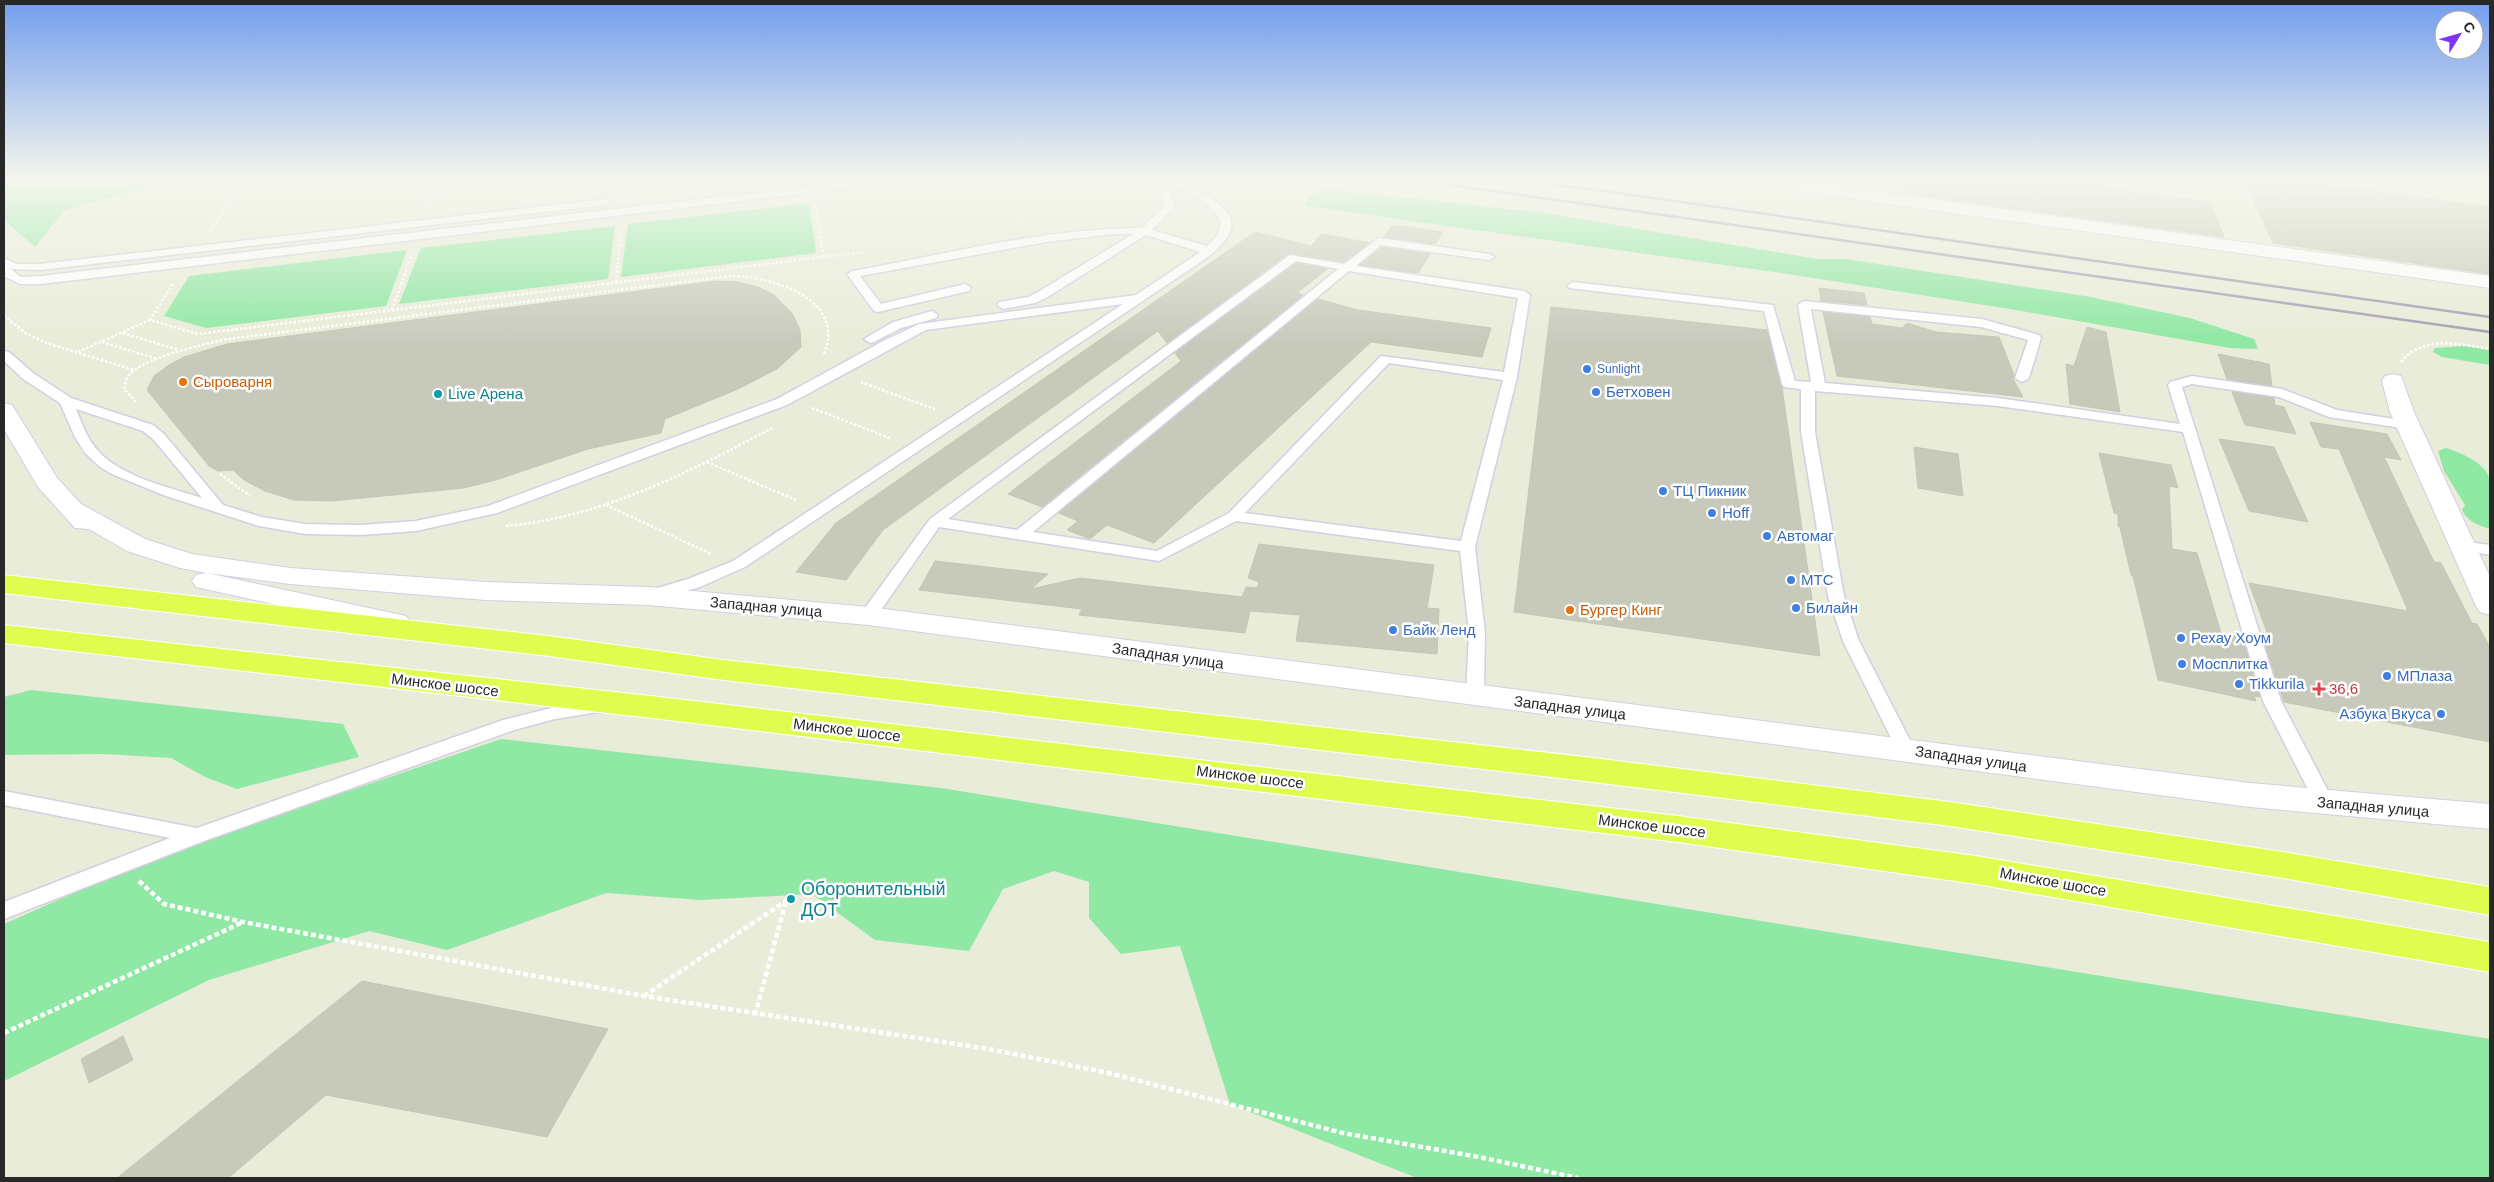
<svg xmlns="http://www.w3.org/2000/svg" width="2494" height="1182" font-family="Helvetica,sans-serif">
  <rect width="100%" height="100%" fill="#e9ecd8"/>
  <g fill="#8fe8a3">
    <path d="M4,178H179L65,210L35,247L4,220Z"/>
    <path d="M1325,189L1538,212L1817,259H1846L2091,297L2190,318L2254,339L2258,349L2230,348L2016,310L1788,274L1305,206L1311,195Z"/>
    <path d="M809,203L816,253L621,277L628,224Z"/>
    <path d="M615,226L608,279L399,304L421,248Z"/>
    <path d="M407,250L386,306L206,328L164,316L189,276Z"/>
    <path d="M2464,346L2490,350V365L2442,357L2433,352L2435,348Z"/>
    <path d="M2446,448C2459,452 2479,460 2487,473C2493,483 2490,516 2490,529C2478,525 2468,522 2462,510L2465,505L2444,471L2438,451Z"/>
    <path d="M31,690L343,724L359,757L237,789L205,777L171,758L104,754L4,755V697Z"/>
    <path d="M501,739L941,788L2490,1039V1178H1417L1230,1104L1180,946L1121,954L1089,918V882L1054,871L1003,889L969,951L875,940L812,894L701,900L606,893L447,950L369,931L209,980L4,1081V924L158,856Z"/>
  </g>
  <g fill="#c7cabb" stroke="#c3c7b2">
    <path d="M1904,178H2105L2107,189L2210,202L2224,237L1903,193Z"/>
    <path d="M2244,178H2277L2490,207V274L2273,243Z"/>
    <path d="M1392,225L1443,232L1435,244L1384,237Z"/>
    <path d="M1255,232L1311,246L1322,234L1370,243L1344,262L1289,253L1167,343L1158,331L883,530L846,580L796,572L836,523Z"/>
    <path d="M1382,247L1430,254L1418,273L1360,265Z"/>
    <path d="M1296,263L1327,269L1297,293L1303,295L1042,507L1008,494L1181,361L1175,353Z"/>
    <path d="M716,281L738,282L758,287L774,295L792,313L800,330L801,347L777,369L738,389L665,419L661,433L588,449L496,480L464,488L332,501L294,500L265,491L244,480L233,470L218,471L209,466L147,390L154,376L169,365L184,357L227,344Z"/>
    <path d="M1819,288L1864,293L1867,305L1821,301Z"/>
    <path d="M1318,299L1358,310L1491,328L1482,357L1371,342L1154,543L1107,525L1090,539L1067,530L1078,521L1059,513Z"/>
    <path d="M1551,307L1767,330L1782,387L1820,656L1514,612Z"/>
    <path d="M1823,312L1870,317L1872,324L1902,328L1907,323L1936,332L1999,337L2014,375L2013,379L2023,397L1837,376Z"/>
    <path d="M2087,327L2106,332L2120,412L2070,404L2066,364L2074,366Z"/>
    <path d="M2218,354L2269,364L2272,386L2227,379Z"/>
    <path d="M2232,392L2274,398L2275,405L2284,407L2296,434L2245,425Z"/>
    <path d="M2310,422L2387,434L2401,460L2384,457L2434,562L2441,563L2472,623L2477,624L2490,647V742L2284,702L2264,642L2271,643L2249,583L2408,611L2339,449L2321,447Z"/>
    <path d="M2219,439L2274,447L2308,522L2249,511Z"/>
    <path d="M1914,447L1958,454L1963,496L1918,488Z"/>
    <path d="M2099,453L2171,465L2178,488L2169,486L2172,549L2197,553L2221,633L2242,637L2260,697L2254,696L2256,701L2158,680L2133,576L2131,575L2120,527L2118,526V514L2114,513Z"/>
    <path d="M1259,544L1434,565L1427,608L1439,609L1437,654L1296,641L1300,615L1250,611L1245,633L1079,615L1082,609L919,590L935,561L1048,574L1031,589L1080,578L1242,597L1246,587L1257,588L1259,582L1248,578Z"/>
    <path d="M362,981L608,1029L547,1137L326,1095L228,1178H117Z"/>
    <path d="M123,1036L133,1060L89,1083L81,1059Z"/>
  </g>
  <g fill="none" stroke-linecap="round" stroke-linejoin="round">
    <defs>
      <g id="service">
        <path d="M880,178H915L910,181L41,284H20L4,276V258L17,264H40L606,199L611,202L606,205L40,270L11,269L21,277L41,276Z"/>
        <path d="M1132,178C1143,178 1156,177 1167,179C1187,183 1244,207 1229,234C1221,250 1203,260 1189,270L745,567L700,587L653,600L647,599L645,595L647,591L688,579L733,561L1123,304L926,330L787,405L497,513L416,531L361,535L305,534L259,526L166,496L114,475L100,467L85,453L75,437L60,403L23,379L4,361V351L9,352L33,373L71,398L153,425L164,434L223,505L262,517L305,524L361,525L416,521L488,506L777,399L883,341L919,324L1136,295L1200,252L1146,235L1046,298L1035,303L1003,309L997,305L999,302L1028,297L1038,292L1133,234H1113L1046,242L860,276L881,304L965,284L971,288L969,291L878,312L874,311L847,274L853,271C946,254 1048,228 1142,228L1165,206L1159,193ZM1156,182C1184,190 1247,212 1207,246L1152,230L1175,206L1170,193ZM76,409L143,431L154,440L202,498C169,487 125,478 100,453C88,441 82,424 76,409Z"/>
        <path d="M1379,238L1489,254L1495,257L1489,260L1381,245L1356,266L1524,291L1530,295L1517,377L1475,547L1485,632L1484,695L1481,699L1475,701L1469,699L1466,695L1469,632L1460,551L1236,521L1159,561L939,527L874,620H862L860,616L862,612L930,519L1290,255L1344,264ZM1296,261L1338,269L1017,530L948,519ZM1349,271L1518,298L1504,372L1381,356L1229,513L1157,551L1033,532ZM1389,363L1503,380L1461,541L1245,513Z"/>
        <path d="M1573,282L1773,305L1795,381L1811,382L1798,305L1804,301L1982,319L2039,335L2041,338L2029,378L2022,382L2015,378L2028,340L1981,327L1811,309L1825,383L1998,398L2180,424L2168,385L2170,382L2192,376L2282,389L2337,410L2413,422L2415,425L2413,428L2408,429L2329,417L2279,397L2192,384L2182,387L2281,701L2335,804L2332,809L2325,811L2318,809L2263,701L2183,432L1998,406L1815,391V432L1844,596L1859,641L1915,750L1913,755L1906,757L1899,755L1897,750L1843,641L1828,596L1801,432V389L1784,387L1782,384L1764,311L1569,288L1567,286Z"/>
        <path d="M932,311L938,315L936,318L901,328L874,342L870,343L864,339L893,322Z"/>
        <path d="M2462,541L2490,545V555L2456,549L2454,546Z"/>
        <path d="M599,701L605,703L608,707L605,711L555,719L514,730L204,841L4,919V902L170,838L4,805V791L197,828L503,720L555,707Z"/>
      </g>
      <g id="minor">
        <path d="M1730,178H1779L2490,276V288L1738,183Z"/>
        <path d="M2393,374L2401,376L2414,412L2490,577V615L2480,612L2476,606L2390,412L2382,381L2385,376Z"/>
        <path d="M4,403L12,405L57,478L81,504L145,539L192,554L290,568L486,582L649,587L868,607L2250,783L2490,804V829L2250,807L868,625L649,605L486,600L290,584L207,573L406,616L410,622L406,628L396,631L196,587L192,581L196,575L206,573L180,568L127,551L89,529L75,528L38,487L4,429Z"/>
      </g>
      <g id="trunk">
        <path d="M4,575L549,636L724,660L1585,757L1950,802L2283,852L2490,887V915L2283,878L1950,826L1585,781L724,680L549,656L4,593Z"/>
        <path d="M4,625L660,697L1678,816L1976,856L2490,942V972L1976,884L1678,842L660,719L4,643Z"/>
      </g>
    </defs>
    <use href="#service" stroke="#d5cde3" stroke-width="3"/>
    <use href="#minor" stroke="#d5cde3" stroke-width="2"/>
    <use href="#trunk" stroke="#fff" stroke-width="2"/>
    <g stroke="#fff" stroke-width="2.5" stroke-dasharray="2.5 2" stroke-linecap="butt">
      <path d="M625,195L626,178"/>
      <path d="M816,205L823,257"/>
      <path d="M429,206L439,178"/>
      <path d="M211,230L245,178"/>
      <path d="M616,282L621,228"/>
      <path d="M173,284L150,320L198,334L864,252"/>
      <path d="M392,310L412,254"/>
      <path d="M4,315L25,333L46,343L134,370"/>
      <path d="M123,333L179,350"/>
      <path d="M102,342L158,359"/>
      <path d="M78,352L150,320"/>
      <path d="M2401,362C2422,335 2460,344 2490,349"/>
      <path d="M861,382L937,410"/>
      <path d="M136,402L124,389C125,386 125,381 127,378C138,358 206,344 228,339L730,276C773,276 849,300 823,356"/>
      <path d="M812,408L892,439"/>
      <path d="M707,462L798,501"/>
      <path d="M220,474L250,496"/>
      <path d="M606,505L711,554"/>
      <path d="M506,526C602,517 688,473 772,428"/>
    </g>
    <g stroke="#fff" stroke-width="4.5" stroke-dasharray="5 3" stroke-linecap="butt">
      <path d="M139,881L164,904L243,922L644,996L989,1049L1104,1072L1343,1133L1479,1157L1578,1178"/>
      <path d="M644,996L786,901"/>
      <path d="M755,1015L786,901"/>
      <path d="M4,1033L241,923"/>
    </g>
    <use href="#service" fill="#fff" fill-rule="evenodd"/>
    <use href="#minor" fill="#fff" fill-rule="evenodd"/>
    <use href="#trunk" fill="#e0fd4f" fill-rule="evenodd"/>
    <g stroke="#a69bb4" stroke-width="2.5">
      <path d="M1401,178L2490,332"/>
      <path d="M1498,178L1611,192L2490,317"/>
    </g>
  </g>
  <linearGradient id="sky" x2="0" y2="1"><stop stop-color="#729dee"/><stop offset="0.52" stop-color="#f5f6ed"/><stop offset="1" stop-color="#f5f6ed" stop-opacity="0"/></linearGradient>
  <rect width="2494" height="344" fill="url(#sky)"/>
  <g fill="#3f7fe0" stroke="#fff" stroke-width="2">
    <circle cx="1587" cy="369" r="5"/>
    <circle cx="1596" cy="392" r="5"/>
    <circle cx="1663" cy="491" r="5"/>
    <circle cx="1712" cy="513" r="5"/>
    <circle cx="1767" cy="536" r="5"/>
    <circle cx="1791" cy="580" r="5"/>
    <circle cx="1796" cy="608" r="5"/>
    <circle cx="1393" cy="630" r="5"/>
    <circle cx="2181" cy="638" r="5"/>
    <circle cx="2182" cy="664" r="5"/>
    <circle cx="2387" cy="676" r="5"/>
    <circle cx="2239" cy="684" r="5"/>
    <circle cx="2441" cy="714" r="5"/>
  </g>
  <g fill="#e8710a" stroke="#fff" stroke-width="2">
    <circle cx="183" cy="382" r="5"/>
    <circle cx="1570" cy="610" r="5"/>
  </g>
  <g fill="#0f9aa8" stroke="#fff" stroke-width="2">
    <circle cx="438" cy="394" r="5"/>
    <circle cx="791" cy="899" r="5"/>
  </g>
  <path fill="#e0444e" stroke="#fff" stroke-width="2" d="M2316.5 681.5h5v5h5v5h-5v5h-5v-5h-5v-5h5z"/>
  <g text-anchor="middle" stroke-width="5" stroke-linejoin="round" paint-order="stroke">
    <g font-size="12" fill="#366cbe" stroke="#fff" text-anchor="start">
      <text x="1597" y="373">Sunlight</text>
    </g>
    <g font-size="15" fill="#c56008" stroke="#fff" text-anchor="start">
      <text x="193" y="387">Сыроварня</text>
      <text x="1580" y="615">Бургер Кинг</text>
    </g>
    <g font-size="15" fill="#366cbe" stroke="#fff" text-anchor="start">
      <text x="1606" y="397">Бетховен</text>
      <text x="1673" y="496">ТЦ Пикник</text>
      <text x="1722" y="518">Hoff</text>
      <text x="1777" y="541">Автомаг</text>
      <text x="1801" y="585">МТС</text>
      <text x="1806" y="613">Билайн</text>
      <text x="1403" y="635">Байк Ленд</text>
      <text x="2191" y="643">Рехау Хоум</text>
      <text x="2192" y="669">Мосплитка</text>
      <text x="2397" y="681">МПлаза</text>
      <text x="2249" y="689">Tikkurila</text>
      <text x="2431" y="719" text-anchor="end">Азбука Вкуса</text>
    </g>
    <g font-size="15" fill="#0d838f" stroke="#fff" text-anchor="start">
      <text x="448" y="399">Live Арена</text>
    </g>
    <g font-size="15" fill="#282828" stroke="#fff">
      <text transform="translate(766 607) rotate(5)" y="5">Западная улица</text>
      <text transform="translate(1168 656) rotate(8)" y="5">Западная улица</text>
      <text transform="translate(445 685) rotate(7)" y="5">Минское шоссе</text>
      <text transform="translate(1570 708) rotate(7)" y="5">Западная улица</text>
      <text transform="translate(847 730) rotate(7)" y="5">Минское шоссе</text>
      <text transform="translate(1971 759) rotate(8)" y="5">Западная улица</text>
      <text transform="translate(1250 777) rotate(7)" y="5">Минское шоссе</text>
      <text transform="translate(2373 807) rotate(5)" y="5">Западная улица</text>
      <text transform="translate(1652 826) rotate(7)" y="5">Минское шоссе</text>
      <text transform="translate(2053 882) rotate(10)" y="5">Минское шоссе</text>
    </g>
    <g font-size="15" fill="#be3a42" stroke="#fff" text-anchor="start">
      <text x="2329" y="694">36,6</text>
    </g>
    <g font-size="18" fill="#0d838f" stroke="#fff" text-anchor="start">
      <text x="801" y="895">Оборонительный<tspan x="801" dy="21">ДОТ</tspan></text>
    </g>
  </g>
  <rect width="2494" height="1182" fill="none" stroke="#282828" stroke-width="10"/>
  <g transform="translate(2459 35) rotate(53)"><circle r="24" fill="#ffffff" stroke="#a9a9a9"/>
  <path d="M0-4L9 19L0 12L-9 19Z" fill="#8032ff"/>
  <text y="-8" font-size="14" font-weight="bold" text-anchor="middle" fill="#282828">С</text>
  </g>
</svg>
